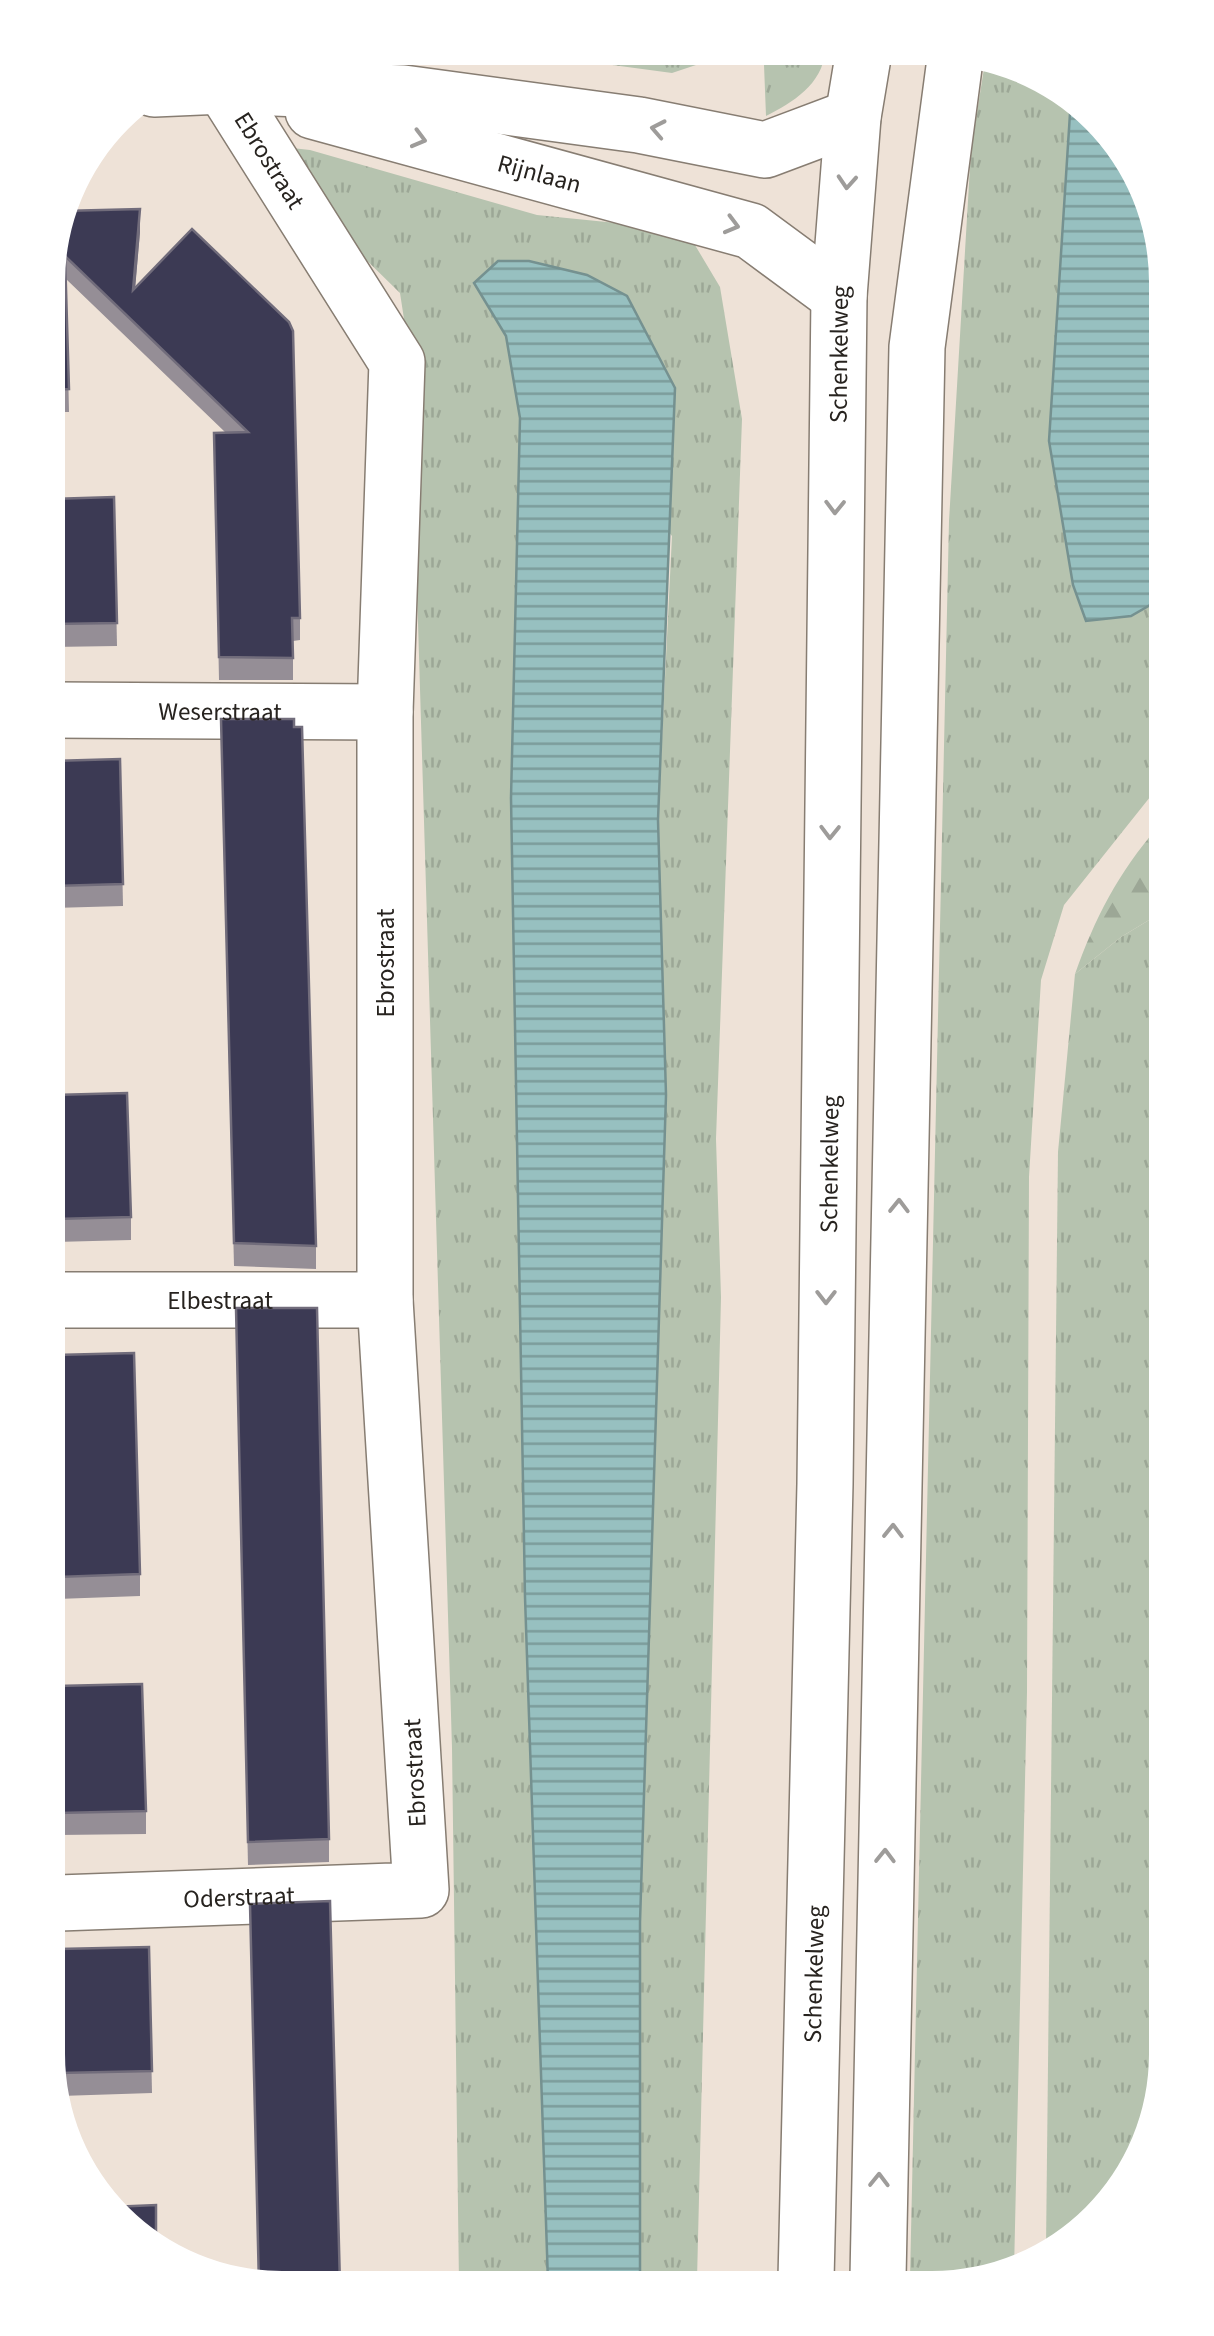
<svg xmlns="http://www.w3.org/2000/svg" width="1214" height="2336" font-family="'Source Sans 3',sans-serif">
  <defs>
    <pattern id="grass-tufts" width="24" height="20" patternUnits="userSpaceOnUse" patternTransform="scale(2.5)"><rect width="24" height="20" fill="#b6c3af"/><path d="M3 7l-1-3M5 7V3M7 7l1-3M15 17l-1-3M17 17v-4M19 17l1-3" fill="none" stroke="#9ca796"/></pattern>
    <pattern id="forest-firs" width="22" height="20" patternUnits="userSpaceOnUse" patternTransform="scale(2.5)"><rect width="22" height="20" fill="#b6c3af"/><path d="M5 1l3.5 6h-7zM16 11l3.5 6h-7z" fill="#9ca796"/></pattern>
    <pattern id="water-rules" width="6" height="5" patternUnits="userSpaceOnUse" patternTransform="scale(2.5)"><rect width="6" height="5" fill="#97c0c0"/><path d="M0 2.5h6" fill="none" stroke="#7b9c9b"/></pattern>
  </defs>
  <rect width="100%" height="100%" fill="#eee2d7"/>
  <g fill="url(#grass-tufts)">
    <path d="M493,49L825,51C823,84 792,103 766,116L764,65L720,57L672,73Z"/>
    <path d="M986,56L1071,98L1049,441L1073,585L1086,621L1131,616L1157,601L1158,787L1064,905L1041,980L1029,1177L1027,1692L1014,2271L1007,2276L910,2278L949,521L971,150Z"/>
    <path d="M274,146L310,150L537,215L686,230L720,287L742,419L716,1139L721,1297L697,2280L640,2281V1922L666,1095L658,820L672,536L474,283L506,336L520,418L511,798L525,1597L548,2282L459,2284L452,1748L410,358L400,293L303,198Z"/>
    <path d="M1159,914L1166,2070L1118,2197L1046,2248L1058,1152L1075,974L1121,937Z"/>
  </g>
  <path fill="url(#forest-firs)" d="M1158,827L1159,914L1121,937L1075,974C1095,918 1118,873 1158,827Z"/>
  <g fill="url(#water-rules)" stroke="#759190" stroke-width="2.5">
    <path d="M1071,98L1087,106L1154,207L1157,601L1131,616L1086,621L1073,585L1049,441Z"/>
    <path d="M498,261H529L587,275L627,296L675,388L658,820L666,1095L640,1922V2281L548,2282L525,1597L511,798L520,418L506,336L474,283Z"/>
  </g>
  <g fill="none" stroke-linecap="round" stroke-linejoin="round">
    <defs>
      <g id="street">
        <path d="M154,89L223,86L403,93L639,125L765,150L853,117"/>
        <path id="s1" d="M313,111L751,231L839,296"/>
        <path id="s2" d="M52,710L385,712"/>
        <path id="s3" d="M55,1300H385"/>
        <path id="s4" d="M59,1903L421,1890L385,1300V712L397,362L223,86"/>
      </g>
      <g id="secondary">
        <path d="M878,2278L917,347L956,52"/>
        <path id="s5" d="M806,2279L825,1484L839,296L853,117L864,51"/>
      </g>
    </defs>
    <use href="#street" stroke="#877d72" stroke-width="58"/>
    <use href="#secondary" stroke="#877d72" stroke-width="58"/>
    <use href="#street" stroke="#fff" stroke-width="55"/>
    <use href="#secondary" stroke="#fff" stroke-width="55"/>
  </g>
  <g fill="#958e96">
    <path d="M192,229L300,618V640L293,641V680H219L214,433L225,432L66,279L69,412H50L49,252L140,232L135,288Z"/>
    <path d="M114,497L117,646L52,647L51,499Z"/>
    <path d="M221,742L316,1246V1269L234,1266Z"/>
    <path d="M120,759L123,906L53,908L52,761Z"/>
    <path d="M54,1095L131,1217V1240L55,1242Z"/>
    <path d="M236,1331L329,1839V1862L248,1865Z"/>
    <path d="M56,1355L140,1574V1596L57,1599Z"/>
    <path d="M57,1686L146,1811V1834L58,1835Z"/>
    <path d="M149,1947L152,2093L60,2096L59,1949Z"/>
  </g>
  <path fill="#716c7b" d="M140,209V232L133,313V290Z"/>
  <g fill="#3c3a54" stroke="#716c7b" stroke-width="2.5">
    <path d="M140,209L133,290L192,229L289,322L293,331L300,618H292L293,658L219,657L214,433L248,432L65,256L69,389L50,390L49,252L62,211Z"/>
    <path d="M114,497L117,623L52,624L51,499Z"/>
    <path d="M221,719H294V727H302L316,1246L234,1243Z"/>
    <path d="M120,759L123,884L53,886L52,761Z"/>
    <path d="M127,1093L131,1217L55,1219L54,1095Z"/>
    <path d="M236,1308H317L329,1839L248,1842Z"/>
    <path d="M134,1353L140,1574L57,1577L56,1355Z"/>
    <path d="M142,1684L146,1811L58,1813L57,1686Z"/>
    <path d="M330,1901L340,2285L259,2286L250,1904Z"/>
    <path d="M149,1947L152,2071L59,2073V1949Z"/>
    <path d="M156,2205V2244L128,2231L112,2207Z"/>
  </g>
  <defs><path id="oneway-chevron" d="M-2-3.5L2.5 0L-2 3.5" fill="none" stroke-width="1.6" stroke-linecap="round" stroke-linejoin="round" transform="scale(2.5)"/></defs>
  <g stroke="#9e9c9a">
    <use href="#oneway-chevron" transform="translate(658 129) rotate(-169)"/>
    <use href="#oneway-chevron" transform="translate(419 139) rotate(15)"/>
    <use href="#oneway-chevron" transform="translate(847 182) rotate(94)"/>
    <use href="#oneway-chevron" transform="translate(732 225) rotate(15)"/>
    <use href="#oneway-chevron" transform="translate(835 507) rotate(91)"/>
    <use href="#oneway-chevron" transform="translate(830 832) rotate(91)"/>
    <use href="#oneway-chevron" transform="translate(899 1206) rotate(-89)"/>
    <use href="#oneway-chevron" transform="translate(826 1297) rotate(90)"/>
    <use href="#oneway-chevron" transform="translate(893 1531) rotate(-89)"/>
    <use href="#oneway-chevron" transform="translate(885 1856) rotate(-89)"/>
    <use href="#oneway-chevron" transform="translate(879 2180) rotate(-89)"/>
  </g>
  <g text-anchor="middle" stroke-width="10" stroke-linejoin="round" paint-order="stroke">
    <g font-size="25" fill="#27231f" stroke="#fff">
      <text transform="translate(270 160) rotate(58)" y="9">Ebrostraat</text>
      <text dy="9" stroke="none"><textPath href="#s1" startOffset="235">Rijnlaan</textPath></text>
      <text dy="9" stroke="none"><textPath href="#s5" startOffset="1925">Schenkelweg</textPath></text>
      <text dy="9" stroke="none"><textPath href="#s2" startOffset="168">Weserstraat</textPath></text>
      <text transform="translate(385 963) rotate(-90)" y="9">Ebrostraat</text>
      <text dy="9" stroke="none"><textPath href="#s5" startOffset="1115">Schenkelweg</textPath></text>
      <text dy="9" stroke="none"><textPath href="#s3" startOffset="165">Elbestraat</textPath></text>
      <text transform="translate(414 1773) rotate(-93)" y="9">Ebrostraat</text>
      <text dy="9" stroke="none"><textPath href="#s4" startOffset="180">Oderstraat</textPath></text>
      <text dy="9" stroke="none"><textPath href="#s5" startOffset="305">Schenkelweg</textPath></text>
    </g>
  </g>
  <path d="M0 0H1214V2336H0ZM282 65H932A217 217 0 0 1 1149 282V2054A217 217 0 0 1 932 2271H282A217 217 0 0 1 65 2054V282A217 217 0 0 1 282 65Z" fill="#fff" fill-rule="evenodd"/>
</svg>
